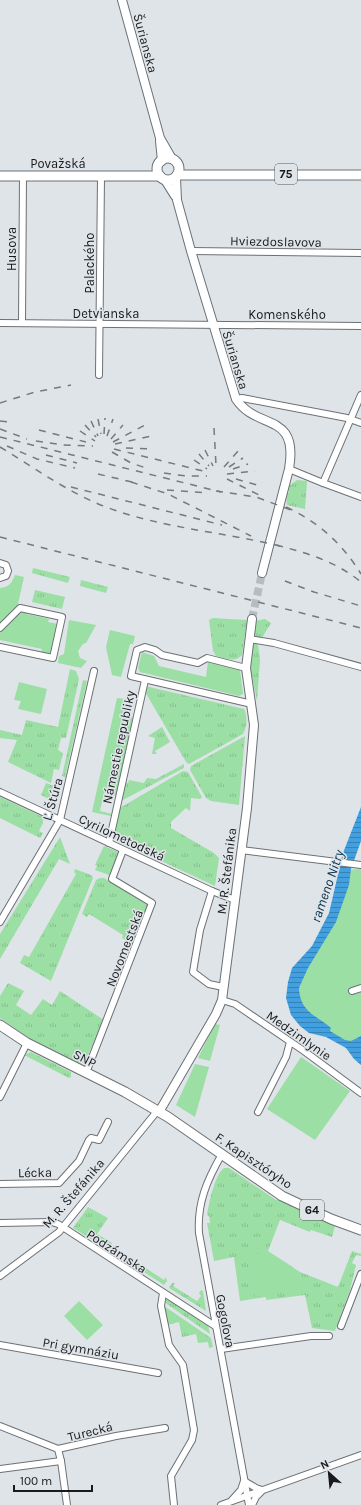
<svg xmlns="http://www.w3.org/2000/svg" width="361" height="1505" font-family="Karla,sans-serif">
  <defs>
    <pattern id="grass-tufts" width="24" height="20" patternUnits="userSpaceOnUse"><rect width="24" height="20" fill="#9bdfa4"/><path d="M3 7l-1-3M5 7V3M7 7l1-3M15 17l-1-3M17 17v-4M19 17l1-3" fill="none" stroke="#85bf8d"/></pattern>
    <pattern id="water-rules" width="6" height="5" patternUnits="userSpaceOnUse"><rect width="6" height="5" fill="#42a0e0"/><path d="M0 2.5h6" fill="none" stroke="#3682b5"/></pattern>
  </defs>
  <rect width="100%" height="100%" fill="#dfe4e9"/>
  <g fill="url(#grass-tufts)">
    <path d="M297,480L307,481L305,509L287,505L286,495L290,491H288L289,486Z"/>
    <path d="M33,568L70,577L68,583L32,573Z"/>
    <path d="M81,580L108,587L106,593L80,586Z"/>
    <path d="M35,590L65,597L62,609L32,602Z"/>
    <path d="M213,618L247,620L242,655C235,663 225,658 216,656L213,651L209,620Z"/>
    <path d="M265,619L271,623L262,638L255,637L252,634L254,621Z"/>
    <path d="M253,643L258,644L260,660L257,701L249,662L251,645Z"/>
    <path d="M70,669L76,671L79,679L66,738H61L58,750L63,753L59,770L54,769L51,783L8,762L17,740L0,738V730L22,735L26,720L58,727Z"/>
    <path d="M83,680L87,681L65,777L62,776Z"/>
    <path d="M145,686L244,709C248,717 247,726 243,734L189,764L186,762L144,690Z"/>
    <path d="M162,727L170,742L155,751L157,754H152L155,738L148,736Z"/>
    <path d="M245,736L239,805L211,801L206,798L190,770L191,766Z"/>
    <path d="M184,764V768L119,802L123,782L128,783L129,780L144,783L147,778L156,779Z"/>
    <path d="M183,771L188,772L202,797L200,799L191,798L190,811L186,808L171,822V828L214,853L219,858L215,886L112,838L118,809Z"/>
    <path d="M46,783L56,787L51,800L41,795Z"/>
    <path d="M0,797L43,817V823L39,831L43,833L40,838L0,818Z"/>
    <path d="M60,837L70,864L59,859L0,959V934Z"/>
    <path d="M104,846L118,852L114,873L109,875L95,870L97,866L95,865Z"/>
    <path d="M75,869L91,875L93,878L51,981L20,963L24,955L29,957L76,874L74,872Z"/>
    <path d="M100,878H104L147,905L148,910L134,944L122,938L123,935L89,914L87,917L82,914L96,880Z"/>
    <path d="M8,983L24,991L16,1005L31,1015L43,999L52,1005L60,991L104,1020L85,1061L80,1064L29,1038L0,1018V996Z"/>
    <path d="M31,1052L71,1072V1077L69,1078L24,1055Z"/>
    <path d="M224,1168H229L276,1200L279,1199L335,1226L332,1237L311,1230L310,1232L280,1220L268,1251L300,1272L338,1287L352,1251L361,1254V1256L356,1255L352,1263L356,1265L350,1290L335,1331L312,1328L305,1295L266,1300V1297L240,1301L234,1257L214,1261L207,1223H210L209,1216L207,1215C209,1203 215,1174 224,1168Z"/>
    <path d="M88,1207L108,1218L97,1234L112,1243L109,1250L73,1228Z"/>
    <path d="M124,1254L164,1280L166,1277L167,1281L164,1285L122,1258Z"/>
    <path d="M172,1283H175L173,1286L197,1301L201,1296L199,1293L201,1290L203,1291L206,1311L169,1288Z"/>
    <path d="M167,1299L208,1325L210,1334L164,1302Z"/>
    <path d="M164,1306L211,1338L213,1347L209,1348L208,1342L198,1343L196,1334L182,1337L179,1322L167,1325L162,1307Z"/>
  </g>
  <g fill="#9bdfa4">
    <path d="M15,575L24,577L18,604L28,610L27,614L49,619L48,622L58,624L52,652L47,655L41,653L42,649L0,640V588C9,587 12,583 15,575Z"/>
    <path d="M69,620L96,625L86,643L83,644L78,651L80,658L87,661L81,668L58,663L59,656L64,654Z"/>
    <path d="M110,630L135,636L133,644H130L121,677L112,675L106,647Z"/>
    <path d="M142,652L154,656L159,666L206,677L208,661L235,667L240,670L243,694L239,696L140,672L138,668Z"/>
    <path d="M19,682L47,689L41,714L18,709L21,701L14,700Z"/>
    <path d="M117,698L126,699L123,716L134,718L117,796L104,793L100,811L112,814L111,816L92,812Z"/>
    <path d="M361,866V1050C333,1034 305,1025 295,991L331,918L344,870L360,869Z"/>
    <path d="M215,1024L220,1025L210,1061L198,1058Z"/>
    <path d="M301,1057L350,1091L315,1140L267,1109Z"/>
    <path d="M195,1064L209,1067L195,1117L176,1105Z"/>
    <path d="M268,1252L288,1264L301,1290L255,1297L248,1255Z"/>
    <path d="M79,1301L103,1325L87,1340L64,1316Z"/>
  </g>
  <path fill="url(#water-rules)" d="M361,807V841L351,869L349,885L336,922L308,968L299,988C300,1012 316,1015 331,1028L330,1031L345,1040L351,1041L361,1036V1065L354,1059L346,1048L326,1037L309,1033L300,1026L291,1015L286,998L288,982L292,968L312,946L329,913L343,853Z"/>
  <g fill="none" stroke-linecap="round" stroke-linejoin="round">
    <path stroke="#b7bcc0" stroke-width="8" stroke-dasharray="8 4" stroke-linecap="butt" d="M252,619L262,573"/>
    <defs>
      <g id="street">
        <path d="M191,251L361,253"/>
        <path d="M0,323L361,326"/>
        <path d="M22,323L23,176"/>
        <path d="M99,375L101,176"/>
        <path d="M236,399L242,398L347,418L361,423"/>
        <path d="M289,469L323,483L361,395"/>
        <path d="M323,483L361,497"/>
        <path d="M0,563L6,565L8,571L6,576L0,578"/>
        <path d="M0,628L20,608L62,617L53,658L0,647"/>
        <path d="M249,639L274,643L361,667"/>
        <path d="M246,668L207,658L198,663L162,655L155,650L145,647L137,650L131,676L252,704"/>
        <path d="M0,792L212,891L235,900"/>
        <path d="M109,843L145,680"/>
        <path d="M241,850L361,865"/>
        <path d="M212,891L200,930L193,972L209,984L223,987"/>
        <path d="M0,922L60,820L94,671"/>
        <path d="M352,991L361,988"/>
        <path d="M222,1000L235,1004L304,1051L361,1093"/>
        <path d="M86,1073L152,903L112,879L123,850"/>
        <path d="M0,1097L27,1043"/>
        <path d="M258,1112L286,1057L290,1042"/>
        <path d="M222,1154C207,1180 197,1203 199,1233L249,1505"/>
        <path d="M0,1184L59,1183L79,1161L89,1140L91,1138L99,1140L108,1122"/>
        <path d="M0,1223L52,1222L58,1224L215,1326"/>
        <path d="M0,1276L59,1232L154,1115"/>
        <path d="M163,1293L161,1306L169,1345L183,1365L194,1430L192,1440L171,1476L174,1505"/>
        <path d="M341,1326L361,1274"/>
        <path d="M0,1345L158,1373"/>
        <path d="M221,1349L311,1336H329"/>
        <path d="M0,1426L58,1449L116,1436L165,1428"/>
        <path d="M58,1449L61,1461L67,1505"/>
        <path d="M0,1469L61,1461"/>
        <path d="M244,1481L256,1488L262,1490"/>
        <path d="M232,1500L241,1490L244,1481"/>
        <path d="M221,1505L361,1455"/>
        <path d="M252,1505L256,1497L261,1492"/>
      </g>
      <g id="secondary">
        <path d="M122,0L160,138L172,159"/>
        <path d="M160,141L162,161"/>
        <path d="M176,178L177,200L191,251L236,399C257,431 299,411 289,469L262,573"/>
        <path d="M165,180L175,196"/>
        <path d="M159,1112L216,1014L222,1000L247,808L254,725L246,668L252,619"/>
      </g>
      <g id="primary">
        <circle cx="168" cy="169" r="11"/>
        <path d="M177,175H361"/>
        <path d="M0,176H160"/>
        <path d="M0,1025L27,1043L125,1092L168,1117L282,1196L331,1219L361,1230"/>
      </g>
    </defs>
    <use href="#street" stroke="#6c7175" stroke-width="8"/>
    <use href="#secondary" stroke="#6c7175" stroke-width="10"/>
    <use href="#primary" stroke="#6c7175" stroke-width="11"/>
    <use href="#street" stroke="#fff" stroke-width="6"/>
    <use href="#secondary" stroke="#fff" stroke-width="8"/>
    <use href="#primary" stroke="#fff" stroke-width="9"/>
    <g stroke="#76797d" stroke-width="1.5" stroke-dasharray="7 7" stroke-linecap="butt">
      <path d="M0,403L35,392L71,385"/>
      <path d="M98,419L101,434"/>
      <path d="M0,421L8,422"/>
      <path d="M91,421L98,436"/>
      <path d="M85,425L96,437"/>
      <path d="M214,428L216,465"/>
      <path d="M0,429L27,439"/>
      <path d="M39,430L86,442"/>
      <path d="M80,431L95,441"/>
      <path d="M104,434L105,418"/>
      <path d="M107,436L113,419"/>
      <path d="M0,437L221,492"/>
      <path d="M111,439L123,425"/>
      <path d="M36,441L63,445L93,446"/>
      <path d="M113,442L147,424"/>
      <path d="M115,444L151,436"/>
      <path d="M7,446L37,459L75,468"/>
      <path d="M0,447C35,468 67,492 106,507C161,528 223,532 280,546"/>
      <path d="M126,448L151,449"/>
      <path d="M114,449L207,472"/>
      <path d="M205,450L213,466"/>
      <path d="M112,452L131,463L146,468"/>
      <path d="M199,454L209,466"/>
      <path d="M46,455L77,463"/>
      <path d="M194,460L207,469"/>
      <path d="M224,467L238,451"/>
      <path d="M229,467L243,458"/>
      <path d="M233,469L248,464"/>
      <path d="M164,473L186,476H207"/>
      <path d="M98,474L136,483"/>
      <path d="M227,474L255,471"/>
      <path d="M227,479L259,495"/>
      <path d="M236,479L257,485"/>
      <path d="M131,482L168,494L251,536"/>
      <path d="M71,487L222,525"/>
      <path d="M167,490L207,493"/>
      <path d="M216,491L256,497L291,510"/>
      <path d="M286,507C318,522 342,543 361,574"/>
      <path d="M0,537L361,628"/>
      <path d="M276,545C307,553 335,561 361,582"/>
      <path d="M285,581L314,592L361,606"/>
    </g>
  </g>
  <g text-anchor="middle" stroke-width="3" stroke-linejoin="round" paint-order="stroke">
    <g fill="#dfe4e9" stroke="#54575a" stroke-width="1">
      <rect x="275" y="164" width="22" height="20" rx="3"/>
      <rect x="300" y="1200" width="24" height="20" rx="3"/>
    </g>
    <g font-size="12" font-weight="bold" fill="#181a1c">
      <text x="286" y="178">75</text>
      <text x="312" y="1214">64</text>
    </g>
    <g font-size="13" fill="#181a1c" stroke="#dfe4e9">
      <text transform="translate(146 43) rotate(75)" y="5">Šurianska</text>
      <text x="58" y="168">Považská</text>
      <text transform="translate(276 241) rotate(1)" y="5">Hviezdoslavova</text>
      <text transform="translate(11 249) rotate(-90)" y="5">Husova</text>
      <text transform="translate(89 263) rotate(-90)" y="5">Palackého</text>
      <text x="106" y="318">Detvianska</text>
      <text x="287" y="319">Komenského</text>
      <text transform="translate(236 360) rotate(73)" y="5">Šurianska</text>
      <text transform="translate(118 747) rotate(-78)" y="5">Námestie republiky</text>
      <text transform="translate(52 799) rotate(-74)" y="5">Ľ. Štúra</text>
      <text transform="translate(122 837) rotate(25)" y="5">Cyrilometodská</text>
      <text transform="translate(226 871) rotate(-83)" y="5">M. R. Štefánika</text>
      <text transform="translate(124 948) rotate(-69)" y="5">Novomestská</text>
      <text transform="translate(299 1035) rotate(35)" y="5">Medzimlynie</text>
      <text transform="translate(85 1058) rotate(27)" y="5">SNP</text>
      <text transform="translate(254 1160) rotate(34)" y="5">F. Kapisztóryho</text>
      <text transform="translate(35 1172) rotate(-1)" y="5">Lécka</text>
      <text transform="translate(73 1193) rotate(-49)" y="5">M. R. Štefánika</text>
      <text transform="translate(117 1251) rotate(33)" y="5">Podzámska</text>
      <text transform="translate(226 1321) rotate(79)" y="5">Gogoľova</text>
      <text transform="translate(81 1348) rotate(10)" y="5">Pri gymnáziu</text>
      <text transform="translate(90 1431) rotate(-14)" y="5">Turecká</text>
    </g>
    <g font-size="14" font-style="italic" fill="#07314a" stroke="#dfe4e9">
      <text transform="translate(327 886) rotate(-71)" y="5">rameno Nitry</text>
    </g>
  </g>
  <g transform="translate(329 1473) rotate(333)" stroke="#dfe4e9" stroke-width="3" paint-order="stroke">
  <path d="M0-3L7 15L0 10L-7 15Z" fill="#181a1c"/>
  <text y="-6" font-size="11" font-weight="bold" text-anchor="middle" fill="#181a1c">N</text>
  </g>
  <path d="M14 1485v6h78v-6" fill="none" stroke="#181a1c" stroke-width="2"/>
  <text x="20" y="1485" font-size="12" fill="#181a1c" stroke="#dfe4e9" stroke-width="3" paint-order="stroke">100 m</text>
</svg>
